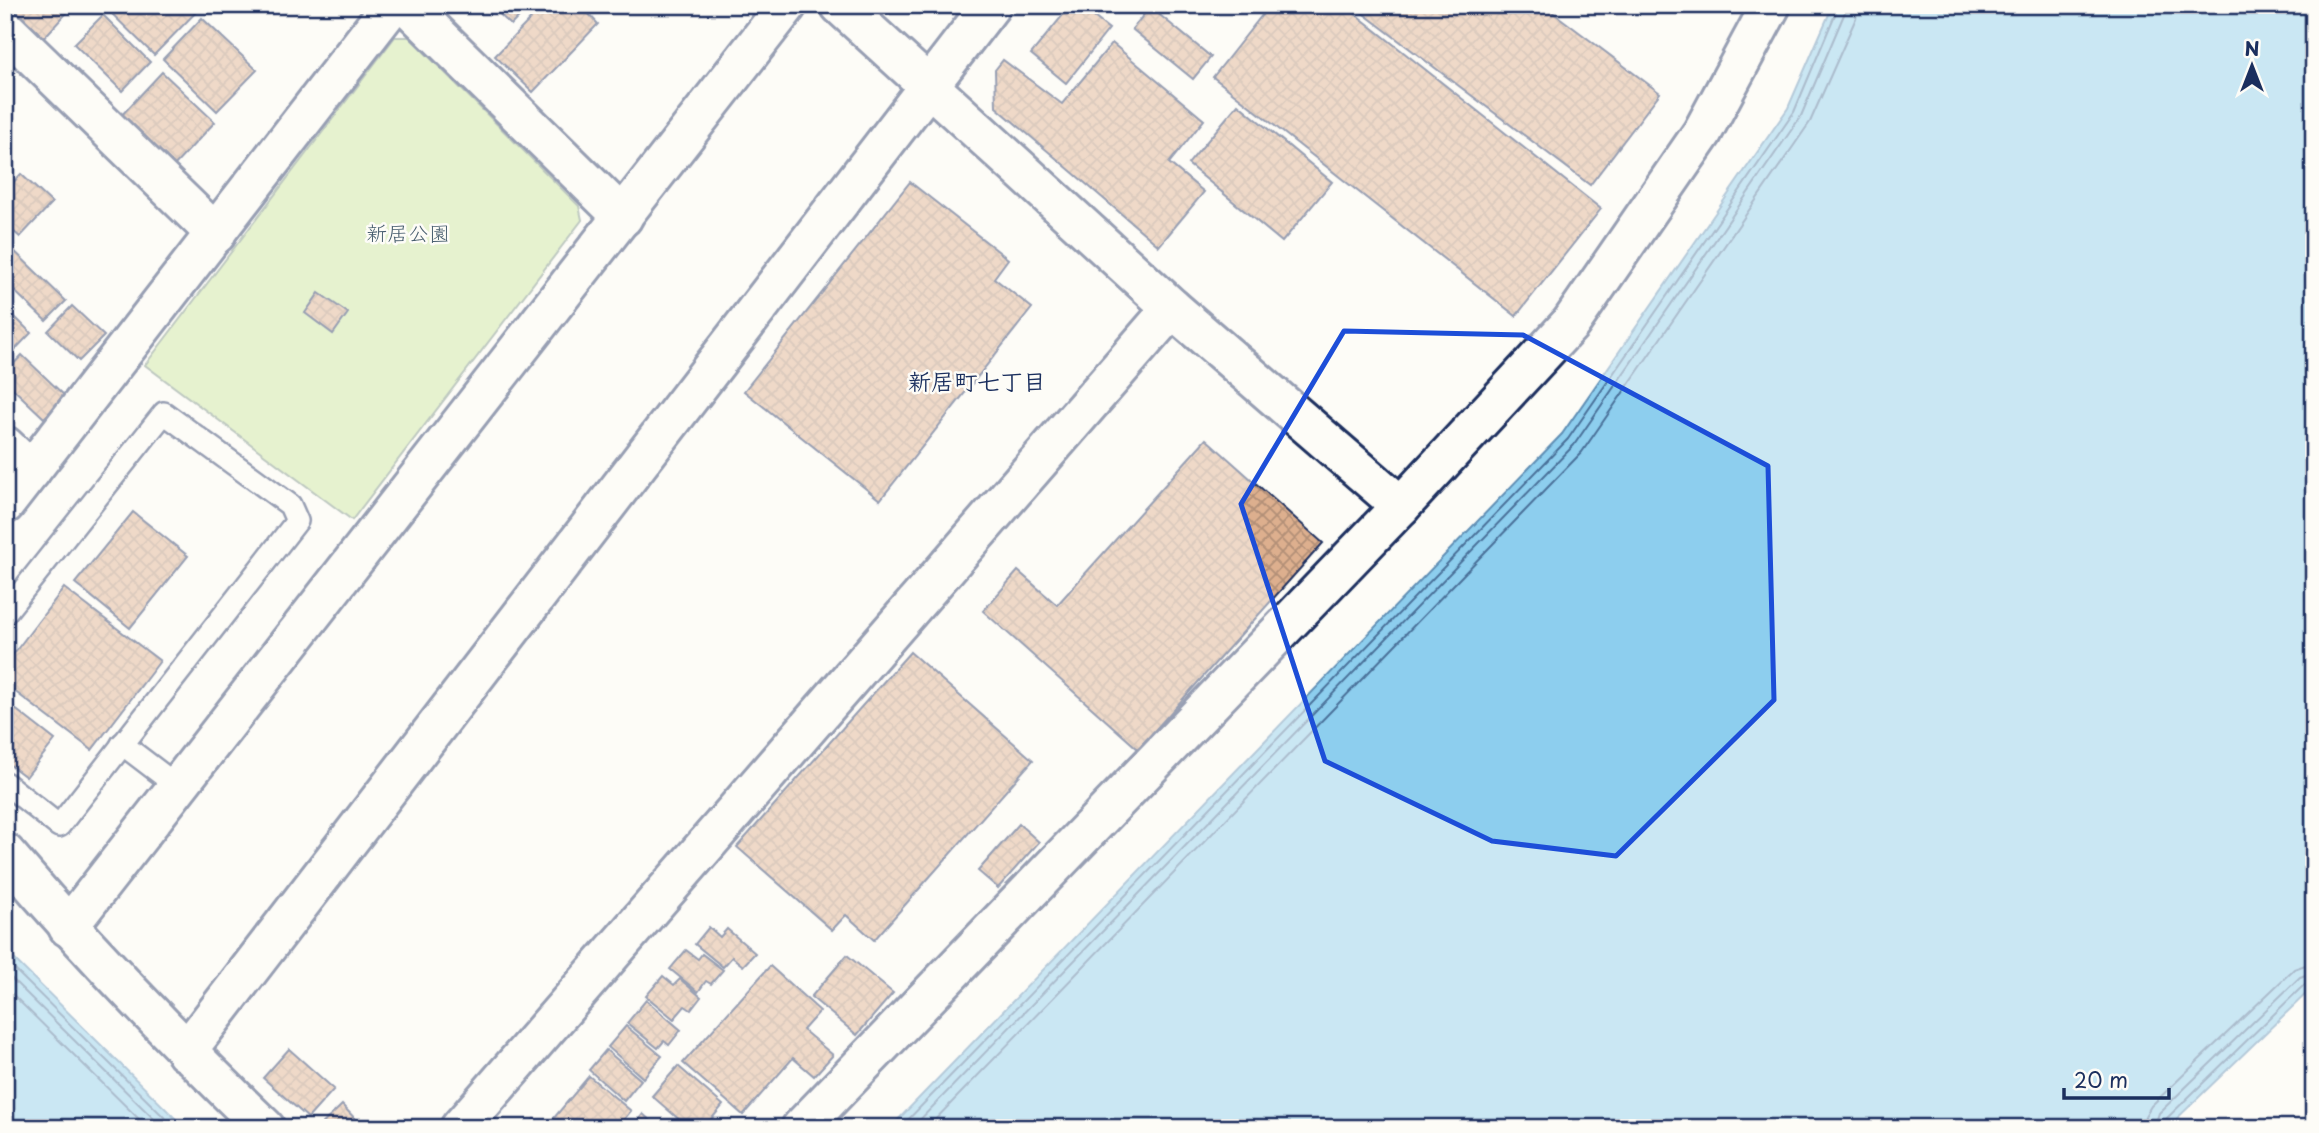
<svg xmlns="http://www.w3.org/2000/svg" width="2319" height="1133" font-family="'Playpen Sans','Klee One',sans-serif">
  <defs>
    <pattern id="building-cross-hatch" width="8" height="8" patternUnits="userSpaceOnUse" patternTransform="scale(1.75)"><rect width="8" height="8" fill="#ddaf8e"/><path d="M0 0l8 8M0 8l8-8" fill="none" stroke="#b28f77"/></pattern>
  </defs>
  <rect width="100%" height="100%" fill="#fdfcf7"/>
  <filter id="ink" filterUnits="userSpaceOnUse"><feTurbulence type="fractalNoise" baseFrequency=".0143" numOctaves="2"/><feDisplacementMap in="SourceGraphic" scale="14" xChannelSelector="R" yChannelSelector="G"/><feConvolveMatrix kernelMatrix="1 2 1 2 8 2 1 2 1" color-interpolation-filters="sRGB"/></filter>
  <g filter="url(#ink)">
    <path fill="#cae79e" stroke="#728b7e" stroke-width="2" d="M395,37H409L579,206L582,220L352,520L145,365Z"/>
    <g fill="#8dceee" stroke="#5f8eb4" stroke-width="2">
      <path d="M1833,5H2310L2314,8V986L2167,1128H890L1562,434L1788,108Z"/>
      <path d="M5,950L185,1128H5Z"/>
    </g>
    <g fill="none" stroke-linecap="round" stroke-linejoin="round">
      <g stroke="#496f98" stroke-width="2">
        <path d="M5,960L175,1128"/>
        <path d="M5,972L163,1128"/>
        <path d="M5,987L148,1128"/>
        <path d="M900,1128L1568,439L1794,112L1839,5"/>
        <path d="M912,1128L1574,445L1801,116L1848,5"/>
        <path d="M927,1128L1582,452L1810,122L1856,18L1858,5"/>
        <path d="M2143,1128L2145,1116L2151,1106L2294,969L2314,962"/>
        <path d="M2154,1128L2159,1113L2300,977L2314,972"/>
        <path d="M2162,1128L2165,1120L2306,983L2314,981"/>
      </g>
    </g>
    <g fill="url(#building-cross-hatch)" stroke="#1b2f5e" stroke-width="2">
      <path d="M11,5H74L39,43L5,12Z"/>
      <path d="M103,5H203L154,55Z"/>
      <path d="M490,5H530L511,25Z"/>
      <path d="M544,5H595L588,13L598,24L533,92L495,56Z"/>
      <path d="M1071,5H1079L1109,29L1066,83L1031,54Z"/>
      <path d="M1270,5H1344L1601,209L1516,316L1213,77Z"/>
      <path d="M1352,5H1543L1660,93L1590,185Z"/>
      <path d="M1150,7L1211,57L1193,79L1132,29Z"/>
      <path d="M103,15L150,62L122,91L74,44Z"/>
      <path d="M202,18L257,70L217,111L163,59Z"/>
      <path d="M1112,43L1204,120L1169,163L1204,192L1159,246L996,107L995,70L1003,60L1062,104Z"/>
      <path d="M162,72L215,122L172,168L118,119Z"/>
      <path d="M1238,104L1332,182L1282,242L1188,164Z"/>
      <path d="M21,174L52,203L20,237L5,224V191Z"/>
      <path d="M910,182L1008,259L994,278L1032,308L880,500L744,391Z"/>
      <path d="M5,242L66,301L46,321L5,282Z"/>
      <path d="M319,293L348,313L333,334L305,313Z"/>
      <path d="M72,306L104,336L79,361L48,331Z"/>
      <path d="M5,307L31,333L8,357L5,355Z"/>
      <path d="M22,355L66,397L44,418L5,381V373Z"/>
      <path d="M1206,439L1323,543L1138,749L983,611L1018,571L1057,605Z"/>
      <path d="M133,512L188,556L130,628L75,583Z"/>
      <path d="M64,588L160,661L92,750L5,684V665Z"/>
      <path d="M910,652L1033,760L874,940L846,915L832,930L737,847Z"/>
      <path d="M5,701L55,740L26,777L5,761Z"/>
      <path d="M1019,824L1039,842L998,888L978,871Z"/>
      <path d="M709,927L720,937L727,929L755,953L743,966L732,957L723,967L695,944Z"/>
      <path d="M686,950L698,959L702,954L723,970L711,984L706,981L698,992L670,969Z"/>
      <path d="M847,955L893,993L857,1035L811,997Z"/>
      <path d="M770,966L820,1011L803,1030L833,1055L814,1076L793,1058L743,1115L683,1063Z"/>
      <path d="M663,976L674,985L680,979L701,997L691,1010L685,1006L674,1019L646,996Z"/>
      <path d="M646,1000L681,1030L669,1045L664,1041L658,1048L627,1023Z"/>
      <path d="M626,1026L662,1056L643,1078L608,1047Z"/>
      <path d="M289,1049L334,1089L308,1118L263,1078Z"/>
      <path d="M606,1050L641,1080L624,1101L589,1070Z"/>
      <path d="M678,1066L723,1105L704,1128H689L652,1096Z"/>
      <path d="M589,1076L631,1111L617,1128H550L548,1125Z"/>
      <path d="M342,1105L364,1128L319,1127Z"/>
      <path d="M643,1114L659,1128H632Z"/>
      <path d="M534,1119L545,1128H527Z"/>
    </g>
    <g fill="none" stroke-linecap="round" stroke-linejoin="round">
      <defs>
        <g id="lane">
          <path d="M5,613L164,413L290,505L297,521L59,826L5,783"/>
          <path d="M122,744L177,786"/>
        </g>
        <g id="street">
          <path d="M407,5L623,217"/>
          <path d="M840,5L1172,308L1401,506"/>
          <path d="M5,29L216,234"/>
          <path d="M5,446L31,471"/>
          <path d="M5,504L392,5"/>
          <path d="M5,853C87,949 174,1040 265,1128"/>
          <path d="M68,927L787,5"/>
          <path d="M186,1052L991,5"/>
          <path d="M460,1128L1172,308"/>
          <path d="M801,1128L1401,506L1571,323L1702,133L1771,5"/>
        </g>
      </defs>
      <use href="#lane" stroke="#1b2f5e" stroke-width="26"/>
      <use href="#street" stroke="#1b2f5e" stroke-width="44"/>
      <use href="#lane" stroke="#fdfcf7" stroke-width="21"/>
      <use href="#street" stroke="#fdfcf7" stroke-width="38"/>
    </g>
  </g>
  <path d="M0 0H2319V1133H0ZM1344,331L1523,335L1768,466L1774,700L1616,856L1492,841L1325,761L1241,504Z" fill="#fdfcf7" fill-opacity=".55" fill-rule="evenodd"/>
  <path fill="none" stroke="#1d4ed8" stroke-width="5" stroke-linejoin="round" d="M1344,331L1523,335L1768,466L1774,700L1616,856L1492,841L1325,761L1241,504Z"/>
  <g text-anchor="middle" stroke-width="5" stroke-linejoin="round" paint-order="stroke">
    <g font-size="21" fill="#475d6e" stroke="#fdfcf7">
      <text x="408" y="241">新居公園</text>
    </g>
    <g font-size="23" font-weight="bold" fill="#1b2f5e" stroke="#fdfcf7">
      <text x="977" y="390">新居町七丁目</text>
    </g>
  </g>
  <rect width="2319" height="1133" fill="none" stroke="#fdfcf7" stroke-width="28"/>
  <rect x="14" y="14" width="2291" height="1105" fill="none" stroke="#1b2f5e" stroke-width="2.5" filter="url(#ink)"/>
  <g transform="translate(2252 66)" stroke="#fdfcf7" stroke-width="5" paint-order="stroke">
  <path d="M0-5L12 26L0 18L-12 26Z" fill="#1b2f5e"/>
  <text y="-10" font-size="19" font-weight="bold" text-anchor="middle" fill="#1b2f5e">N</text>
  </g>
  <path d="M2064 1088v10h105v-10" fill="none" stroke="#1b2f5e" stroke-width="3.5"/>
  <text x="2074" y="1088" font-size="21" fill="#1b2f5e" stroke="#fdfcf7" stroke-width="5" paint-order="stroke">20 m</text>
</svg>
